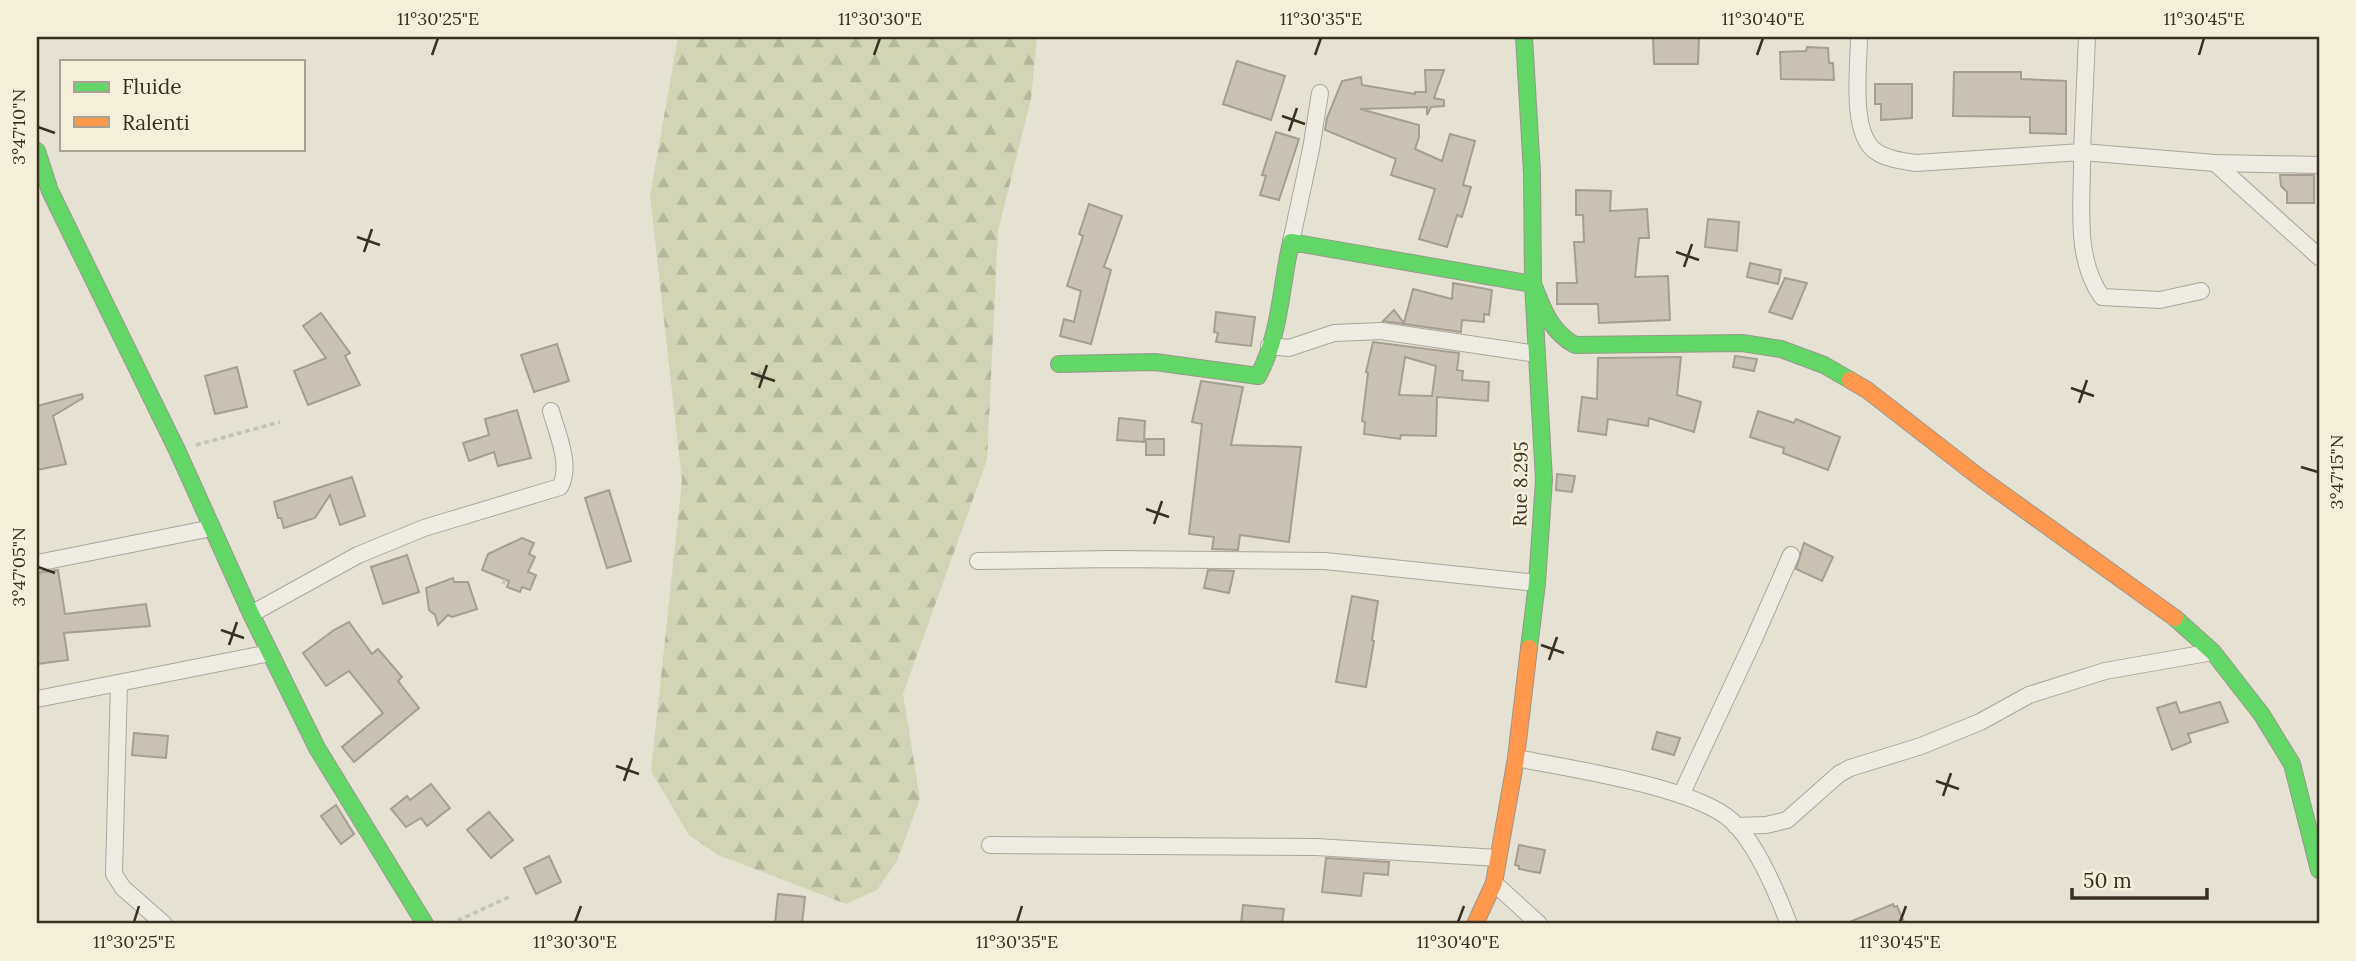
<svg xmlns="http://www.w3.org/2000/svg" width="2356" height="961" font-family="Lora,serif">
  <defs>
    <pattern id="forest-firs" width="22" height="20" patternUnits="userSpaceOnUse" patternTransform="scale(1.75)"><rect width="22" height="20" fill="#d1d5b6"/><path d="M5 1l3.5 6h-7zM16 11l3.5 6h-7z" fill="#b4b79c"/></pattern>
  </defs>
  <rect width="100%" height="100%" fill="#e5e2d3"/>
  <path fill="url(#forest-firs)" d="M678,37H1037L1031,99L998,231L987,460L903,694L920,799L897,861L877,890L846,904L718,855L689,835L651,771L682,480L650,196Z"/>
  <g fill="#c9c1b4" stroke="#a69e92" stroke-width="2" fill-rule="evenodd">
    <path d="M1653,37H1699L1698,64H1654Z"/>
    <path d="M1807,47L1828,48L1829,63H1833L1834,80L1781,79L1780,52L1806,51Z"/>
    <path d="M1237,61L1285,76L1271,120L1223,104Z"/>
    <path d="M1425,70H1444L1434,98L1444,100V106L1431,107L1427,115V107L1360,109L1419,125V137L1415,149L1442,161L1450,134L1475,141L1463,185L1471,187L1462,217L1457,215L1447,247L1419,239L1435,189L1391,175L1396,159L1325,130L1327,118L1342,81L1361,77L1362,85L1415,94V92H1426Z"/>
    <path d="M1954,72H2021V79L2066,81V134L2030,133V117L1953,116Z"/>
    <path d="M1875,84H1912V118L1881,120V104H1875Z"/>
    <path d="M1276,132L1299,139L1279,200L1260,195L1266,176L1262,175Z"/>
    <path d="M2280,175H2314V203H2287V192L2281,186Z"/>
    <path d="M1576,190L1611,191L1610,211L1647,209L1649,238H1639L1635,277L1668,276L1670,320L1599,323L1598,304H1557V283H1577L1574,242H1584L1583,215H1576Z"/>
    <path d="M1089,204L1122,216L1104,267L1111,270L1091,344L1060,336L1064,319L1074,322L1081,291L1067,286L1083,236L1079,234Z"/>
    <path d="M1708,219L1739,222L1737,251L1705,247Z"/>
    <path d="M1750,263L1781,270L1778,284L1747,277Z"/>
    <path d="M1785,278L1807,283L1792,319L1769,312Z"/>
    <path d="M1453,283L1492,290L1489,315L1484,314V322L1462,320L1461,332L1383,321L1394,310L1404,323L1413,289L1452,299Z"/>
    <path d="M1216,312L1255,317L1251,346L1216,342L1218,333L1214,332Z"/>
    <path d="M321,313L350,353L345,356L360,385L308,405L294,371L326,358L303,326Z"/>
    <path d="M1373,342L1459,353L1457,370L1463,371L1462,380L1489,382L1488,401L1437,397L1436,436L1401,435L1400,439L1364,434L1365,422L1362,421L1368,373L1366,372ZM1405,357L1436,366L1432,396L1399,395Z"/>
    <path d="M557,344L569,381L534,392L521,355Z"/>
    <path d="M1735,356L1757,359L1754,371L1733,367Z"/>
    <path d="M1681,357L1677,395L1701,402L1694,432L1649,418L1648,426L1608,419L1606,435L1578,431L1582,397L1597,399L1598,358Z"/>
    <path d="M237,367L247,407L215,414L205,376Z"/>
    <path d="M1201,381L1243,387L1231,445L1301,447L1289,542L1240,535L1238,550L1212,549L1214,537L1189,534L1202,424L1192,422Z"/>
    <path d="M82,394L83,398L53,416L66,464L37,470V406Z"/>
    <path d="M517,410L531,458L498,466L494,452L469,461L463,443L489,435L485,419Z"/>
    <path d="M1758,411L1794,423L1796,419L1840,437L1828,470L1783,453L1784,448L1750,437Z"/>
    <path d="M1119,418L1145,421L1144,442L1117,440Z"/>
    <rect x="1146" y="439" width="18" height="16"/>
    <path d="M1557,474L1575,476L1572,492L1556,490Z"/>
    <path d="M352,477L365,516L340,525L330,495L315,518L284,528L281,518H278L274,502Z"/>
    <path d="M609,490L631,561L607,568L585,498Z"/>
    <path d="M522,538L534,543L529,554L535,557L528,572L536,575L530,590L522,587L520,592L507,587L509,581L482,570L488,554Z"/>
    <path d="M1804,543L1833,557L1822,581L1796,569Z"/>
    <path d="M407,555L419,592L383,604L371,567Z"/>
    <path d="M58,570L65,614L146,604L150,626L64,633L68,660L37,664V573Z"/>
    <path d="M1208,570L1234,571L1229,593L1204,588Z"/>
    <path d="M453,578L454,582H468L477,609L452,617L448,615L438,625L435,615L429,610L426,588Z"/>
    <path d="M1352,596L1378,601L1372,640L1374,641L1366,687L1336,682Z"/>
    <path d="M349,622L372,654L378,649L402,677L398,681L419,708L354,762L342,747L383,713L349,671L326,686L303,653L334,630Z"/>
    <path d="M2176,702L2180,713L2220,702L2228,722L2188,734L2191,742L2172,750L2157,708Z"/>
    <path d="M1657,732L1680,738L1674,755L1652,749Z"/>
    <path d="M134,733L168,736L166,758L132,755Z"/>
    <path d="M431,784L450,808L427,826L421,818L406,827L391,809L407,796L410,800Z"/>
    <path d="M336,805L354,834L341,844L321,816Z"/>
    <path d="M489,812L513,840L491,858L467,830Z"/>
    <path d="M1519,845L1545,850L1540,873L1519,869V866L1515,865Z"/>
    <path d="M549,856L561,882L536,894L524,868Z"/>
    <path d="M1326,858L1389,862L1388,875L1364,873L1361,896L1322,892Z"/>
    <path d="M778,894L805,897L802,924H775Z"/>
    <path d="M1893,904L1894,907L1897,906L1905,924H1845Z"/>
    <path d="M1243,905L1284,909L1282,924H1241Z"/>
  </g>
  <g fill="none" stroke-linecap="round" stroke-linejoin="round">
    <defs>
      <g id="street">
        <path d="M1859,37C1859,66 1850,130 1874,150C1885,159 1903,161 1916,163L2082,152C2083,200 2073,257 2102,297L2160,300L2201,291"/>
        <path d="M2087,37L2082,152L2215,163L2319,165"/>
        <path d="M2215,163L2319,257"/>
        <path d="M1291,242L1311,149L1320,93"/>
        <path d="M1269,346L1289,348L1334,333L1381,331L1537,354"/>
        <path d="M978,561L1112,559L1325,561L1537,583"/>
        <path d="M37,563L212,528"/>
        <path d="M251,614L358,555L424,528L560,487C572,465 557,433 551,411"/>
        <path d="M119,683L114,874L123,888L164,924"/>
        <path d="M37,699L270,653"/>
        <path d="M1516,758C1568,768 1695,787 1732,821C1757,844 1777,893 1789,924"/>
        <path d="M1681,795L1754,639L1791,555"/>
        <path d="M1736,826L1766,825L1787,820L1839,774L1850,768L1921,746L1980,722L2029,695L2105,671L2213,652"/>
        <path d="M990,845L1316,847L1498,858"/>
        <path d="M1494,883L1539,924"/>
      </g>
      <g id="fast">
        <path d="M1524,37L1532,173L1533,284L1544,480L1537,583L1529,648"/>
        <path d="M37,151L50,191L177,450L251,614L317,748L425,924"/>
        <path d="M1059,364L1155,362L1258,376C1280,337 1281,285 1291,242L1533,284C1543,309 1550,331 1575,345L1742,343L1781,349L1824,365L1850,380"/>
        <path d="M2175,618L2213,652L2262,715L2292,764L2319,870"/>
      </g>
      <g id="slow">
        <path d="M1850,380L1867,390L1979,477L2175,618"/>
        <path d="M1475,924L1494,883L1516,758L1529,648"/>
      </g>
    </defs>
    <use href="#street" stroke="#aba79b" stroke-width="18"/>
    <use href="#fast" stroke="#9b968b" stroke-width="18"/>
    <use href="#slow" stroke="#9b968b" stroke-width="18"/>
    <g stroke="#c6c3ba" stroke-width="3.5" stroke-dasharray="5 3.5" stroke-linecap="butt">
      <path d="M196,445L280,422"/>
      <path d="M503,584L508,572"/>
      <path d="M450,924L509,897"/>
    </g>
    <use href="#street" stroke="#eeebe3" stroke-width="16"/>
    <use href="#fast" stroke="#63d668" stroke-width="16"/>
    <use href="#slow" stroke="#ff974d" stroke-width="16"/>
  </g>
  <path fill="none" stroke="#3a3022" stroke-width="2.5" d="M432,55L438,38M874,55L880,38M1315,55L1321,38M1757,55L1763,38M2199,55L2204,38M1282,116L1305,124M38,127L55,133M1289,131L1297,108M357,237L380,245M364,252L372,229M1676,252L1699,260M1684,267L1692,244M751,373L775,381M759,388L767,365M2071,388L2094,396M2079,403L2087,380M2301,467L2318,472M1146,509L1169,517M1154,524L1162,501M38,567L55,573M221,630L244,638M229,645L237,622M1541,645L1564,653M1549,660L1557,637M616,766L639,774M624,781L632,758M1936,781L1959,789M1943,796L1951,773M134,922L139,906M575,922L581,906M1017,922L1022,906M1458,922L1464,906M1900,922L1906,906"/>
  <g text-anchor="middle" stroke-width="5" stroke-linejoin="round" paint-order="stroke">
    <g font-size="19" fill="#3a3022" stroke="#f4efdb">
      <text transform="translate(1520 484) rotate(-89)" y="7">Rue 8.295</text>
    </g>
  </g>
  <rect width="2356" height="961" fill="none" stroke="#f4efdb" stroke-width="77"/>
  <rect x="60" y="60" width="245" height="91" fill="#f4efdb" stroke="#aaa391" stroke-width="2"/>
  <rect x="74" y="82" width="35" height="10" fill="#63d668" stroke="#aaa391" stroke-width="2"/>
  <text x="122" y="94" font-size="21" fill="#3a3022">Fluide</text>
  <rect x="74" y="117" width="35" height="10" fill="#ff974d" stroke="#aaa391" stroke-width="2"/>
  <text x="122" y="130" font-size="21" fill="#3a3022">Ralenti</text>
  <path d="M2072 888v10h135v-10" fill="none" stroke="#3a3022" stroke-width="3.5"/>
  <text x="2083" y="888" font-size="21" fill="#3a3022" stroke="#f4efdb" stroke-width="5" paint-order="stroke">50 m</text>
  <rect x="38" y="38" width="2280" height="884" fill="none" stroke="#3a3022" stroke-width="2.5"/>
  <g font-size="18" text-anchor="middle" fill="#3a3022">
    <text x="438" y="25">11°30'25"E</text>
    <text x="880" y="25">11°30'30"E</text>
    <text x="1321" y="25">11°30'35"E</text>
    <text x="1763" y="25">11°30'40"E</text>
    <text x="2204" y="25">11°30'45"E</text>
    <text transform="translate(19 127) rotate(-90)" y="6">3°47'10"N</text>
    <text transform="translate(2337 472) rotate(-90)" y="6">3°47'15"N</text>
    <text transform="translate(19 567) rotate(-90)" y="6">3°47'05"N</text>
    <text x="134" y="948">11°30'25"E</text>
    <text x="575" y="948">11°30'30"E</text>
    <text x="1017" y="948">11°30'35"E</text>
    <text x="1458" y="948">11°30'40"E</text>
    <text x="1900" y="948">11°30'45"E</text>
  </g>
</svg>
